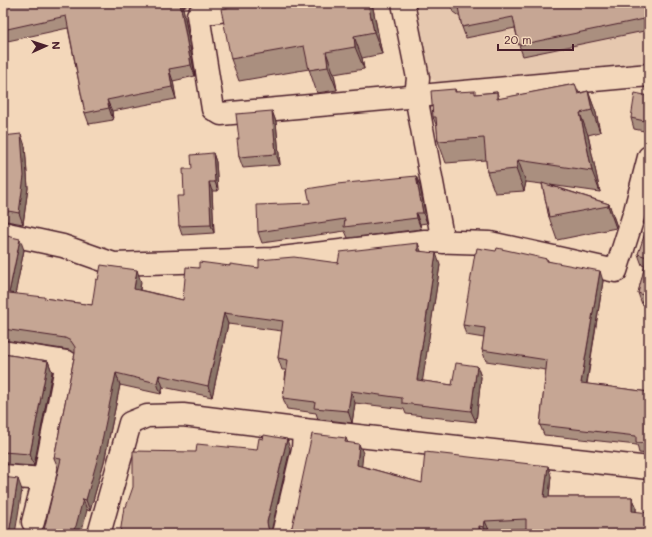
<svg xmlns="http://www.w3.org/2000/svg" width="652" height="537" font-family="Mali,sans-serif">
  <rect width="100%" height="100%" fill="#f3d7ba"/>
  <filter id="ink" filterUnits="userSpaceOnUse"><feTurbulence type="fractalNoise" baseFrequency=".025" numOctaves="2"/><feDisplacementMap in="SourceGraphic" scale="8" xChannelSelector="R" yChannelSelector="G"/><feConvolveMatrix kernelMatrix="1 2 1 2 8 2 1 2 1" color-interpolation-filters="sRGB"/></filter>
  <g filter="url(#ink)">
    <path fill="#e6c8af" d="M414,3H649V66L439,84L428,76Z"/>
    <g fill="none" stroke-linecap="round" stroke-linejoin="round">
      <defs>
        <g id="minor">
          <path d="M262,3L198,15L213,109L221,114L649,75"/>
          <path d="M403,3L418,78L416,96L443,242"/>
          <path d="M3,233L63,246L114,264L273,259L425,241L490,243L616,271L635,211L649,157"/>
          <path d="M3,352L67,362L44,479L3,476"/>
          <path d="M33,522L44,479"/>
          <path d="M99,534L130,423L147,416L183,415L304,430L649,468"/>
          <path d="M283,534L303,449L304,430"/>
        </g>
      </defs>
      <use href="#minor" stroke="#4a1f2b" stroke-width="25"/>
      <use href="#minor" stroke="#f3d7ba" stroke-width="22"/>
    </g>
    <g fill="#aa8f7f" stroke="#4a1f2b">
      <path d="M3,3H195L183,7L195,76L173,81L176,99L112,111L113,120L89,124L85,113L68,28L3,42Z"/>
      <path d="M372,3L382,54L362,58L364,69L334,74L337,90L317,93L309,69L239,81L231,59Z"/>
      <path d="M450,3H649V30L523,56L519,45L515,28L466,38L462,27L460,17L453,12Z"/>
      <path d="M575,84L579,93L588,91L596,113L600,132L588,135L600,192L550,185L609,204L617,227L616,228L557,240L549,217L542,184L526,182L524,191L495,193L487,172L486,160L446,163L438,141L437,127L433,117L455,89L456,92L476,94L497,92L499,99Z"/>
      <path d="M649,96V132L634,129L631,118Z"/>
      <path d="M272,111L276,122L280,165L243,168L239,157V139Z"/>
      <path d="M3,136L25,146L28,188L23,224L6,221H3Z"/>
      <path d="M213,153L216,162L218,191H212L214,233L182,235L179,226L184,196L192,169Z"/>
      <path d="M416,176L420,186L427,223L420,224L421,229L348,238L345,231L262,243L258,232Z"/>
      <path d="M649,228V306L642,304L638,293L645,266L642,265L638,254Z"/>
      <path d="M3,235L24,250L15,294L92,305L141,282L140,290L183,300L199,268L230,266L259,268L338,263L421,251L440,265L422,381L452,385L477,366L481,377L476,422L406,414L404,409L355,403L352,423L318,419L316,413L287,409L283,398L286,370H282L278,358L282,331L228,324L212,397L163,387L161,394L120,385L104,462L90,511L87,510L59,470L54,458L75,353L69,350L3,340Z"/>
      <path d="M547,259L548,261L603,281L587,384L649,392V454L639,453L637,445L544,435L540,425L546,370L486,361L482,350L484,338L466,335L463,325Z"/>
      <path d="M3,354L48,361L52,372L34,466L3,464Z"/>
      <path d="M346,438L348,443L363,453L361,466L422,483L551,476L549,497H632L636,506V511L526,529L489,530L488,534H287L288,533Z"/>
    </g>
    <g fill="#8b7468" stroke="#4a1f2b">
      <path d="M180,3H181L183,7L195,76L191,65Z"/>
      <path d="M368,3H372L382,54L374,32Z"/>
      <path d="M354,36L362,58L364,69L355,47Z"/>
      <path d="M326,52L334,74L337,90L328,67Z"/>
      <path d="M169,69L173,81L176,99L172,87Z"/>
      <path d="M588,91L596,113L600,132L592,110Z"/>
      <path d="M107,100L112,111L113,120L109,108Z"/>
      <path d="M272,111L276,122L280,165L276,154Z"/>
      <path d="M580,113L588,135L600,192L592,171Z"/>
      <path d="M21,134L25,146L28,188L23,224L19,213Z"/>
      <path d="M213,153L216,162L218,191L215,182Z"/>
      <path d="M518,160L526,182L524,191L516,169Z"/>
      <path d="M416,176L420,186L427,223L423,213Z"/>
      <path d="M209,182L212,191L214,233L211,225Z"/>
      <path d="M609,204L617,227L616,228L608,206Z"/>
      <path d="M416,213L420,224L421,229L417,218Z"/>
      <path d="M20,239L24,250L13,305L9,293Z"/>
      <path d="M418,243L422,254L418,251Z"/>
      <path d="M436,253L440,265L421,391L417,380Z"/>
      <path d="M137,270L141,282L138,300L134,289Z"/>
      <path d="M600,271L603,281L585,393L581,383Z"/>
      <path d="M224,313L228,324L212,397L208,386Z"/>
      <path d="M48,361L52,372L34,466L30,454Z"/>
      <path d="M477,366L481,377L476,422L471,411Z"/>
      <path d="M116,373L120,385L104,462L90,511L86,500Z"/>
      <path d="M159,375L163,387L161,394L157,383Z"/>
      <path d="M351,391L355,403L352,423L348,411Z"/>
      <path d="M287,439L290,449L271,532V534L268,528L267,522Z"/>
      <path d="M359,444L363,453L361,475L357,465Z"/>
      <path d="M548,466L551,476L548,506L544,497Z"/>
      <path d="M18,479L22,490L15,534H9Z"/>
      <path d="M632,497L636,506V521L632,511Z"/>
      <path d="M83,499L87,510L81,534H71Z"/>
      <path d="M485,521L489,530L488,534H487L484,527Z"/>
      <path d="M479,526L482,534H479Z"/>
    </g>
    <g fill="#c6a694" stroke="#4a1f2b">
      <path d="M3,3H180L191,65L169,69L172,87L107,100L109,108L85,113L66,16L3,30Z"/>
      <path d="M252,3H368L374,32L354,36L355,47L326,52L328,67L309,70L304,46L231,59L221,9Z"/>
      <path d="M451,3H649V18L519,45L513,17L462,27L458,7Z"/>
      <path d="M575,84L578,94L588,91L592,110L580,113L592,171L518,160L516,169L487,172L484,138L438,141L436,117H433L431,91L455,89V92L475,91V94L497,92V99Z"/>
      <path d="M635,93L649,96V122L631,118Z"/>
      <path d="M272,111L276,154L239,157L237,139H239L236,114Z"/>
      <path d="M21,134L24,176L19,213L3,210V136Z"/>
      <path d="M213,153L215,182H209L211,225L179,226L177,196H184L183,169H192L191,155Z"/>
      <path d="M416,176L423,213H416L417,218L344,227L345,219L258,232L257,205L310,203L307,189L337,184Z"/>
      <path d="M542,183L609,204L608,206L549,217Z"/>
      <path d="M647,227L649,228V297L638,293L647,257L638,254Z"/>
      <path d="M3,235L20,239L9,293L44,297V298L92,305L96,279L98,280L101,265L137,270L134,289L183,300L186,267L199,268V262L230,266V264L259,268V260L294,257L338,263L340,252L418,243V251L436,253L417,380L452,385L456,363L477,366L471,411L402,403V398L351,391L348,411L314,408L315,402L283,398L288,360L278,358L283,321L224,313L208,386L159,375L157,383L116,373L100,450L86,500L83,499L76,526L71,534H43L61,459L54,458L75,353V347L71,341L65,338L3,329Z"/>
      <path d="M477,248L496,251L497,248L547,259V261L600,271L581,383L649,392V444L636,443V436L540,425L547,360L482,350L485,328L463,325L475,253H476Z"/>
      <path d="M3,354L48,361L30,454L3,452Z"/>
      <path d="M312,434L346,438L345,442L359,444L357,465L422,483L425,452L548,466L544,497H632V511L649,513V534H526V519L485,521L484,527L479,526V534H287L288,533L292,527Z"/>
      <path d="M264,435L287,439L267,522L268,528L272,534H120L124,507H126L133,487V451L196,452L197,444L257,450L259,438L263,439Z"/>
      <path d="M3,477L18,479L9,534H3Z"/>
    </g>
  </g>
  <rect width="652" height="537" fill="none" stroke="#f3d7ba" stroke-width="16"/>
  <rect x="8" y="8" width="636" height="521" fill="none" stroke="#4a1f2b" stroke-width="1.5" filter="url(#ink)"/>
  <g transform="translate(46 46) rotate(87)" stroke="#f3d7ba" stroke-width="3" paint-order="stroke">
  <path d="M0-3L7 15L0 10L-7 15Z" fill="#4a1f2b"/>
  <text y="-6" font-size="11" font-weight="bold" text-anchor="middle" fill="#4a1f2b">N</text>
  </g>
  <path d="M498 44v6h75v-6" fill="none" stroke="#4a1f2b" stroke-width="2"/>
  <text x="504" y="44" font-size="12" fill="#4a1f2b" stroke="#f3d7ba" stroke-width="3" paint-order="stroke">20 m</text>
</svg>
